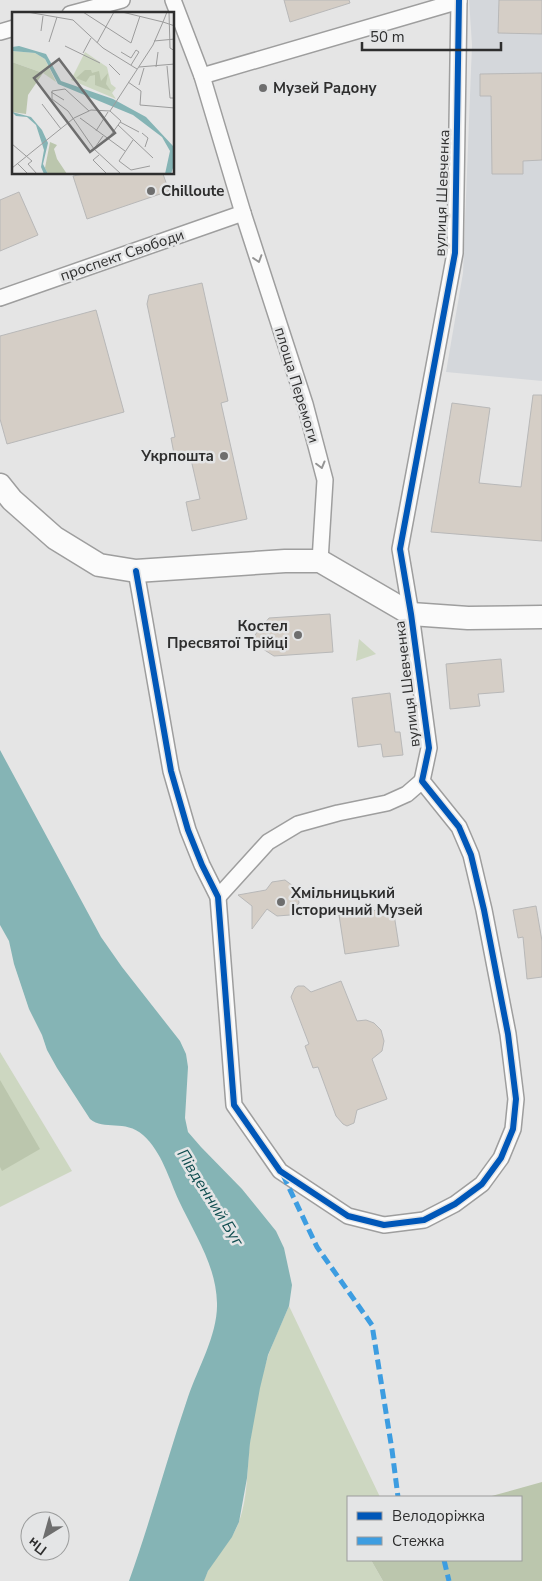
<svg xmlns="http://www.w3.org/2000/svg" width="542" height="1581" font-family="'Nunito Sans',sans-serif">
  <rect width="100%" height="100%" fill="#e5e5e5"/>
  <path fill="#d4d7db" d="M469,0H542V381L446,372L463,273L472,45Z"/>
  <g fill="#cdd7c1">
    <path d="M359,639L376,654L356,661Z"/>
    <path d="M0,1052L72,1171L0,1207Z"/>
    <path d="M289,1306L380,1497H348V1560H371L383,1581H204C211,1559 231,1544 239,1522C248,1497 247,1469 250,1442C254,1414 259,1383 268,1356C274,1339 282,1323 289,1306Z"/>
  </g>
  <g fill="#bbc6ad">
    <path d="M0,1080L40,1149L2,1171L0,1167Z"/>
    <path d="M542,1482V1581H383L371,1560H521V1497H488Z"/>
  </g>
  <path fill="#85b4b5" d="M0,750L101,937L122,967L180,1041L186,1054L188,1067L185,1118L188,1132L201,1147L242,1189L276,1231L284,1248L292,1285L289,1306L268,1355L260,1388L250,1443L247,1478L239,1522L232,1537L208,1571L204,1581H129C151,1520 167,1458 188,1397C198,1368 218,1334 217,1303C216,1265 195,1235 179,1201C169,1179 162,1152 143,1135C125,1119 104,1131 90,1119L57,1068L47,1050L42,1035L29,1009L14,964L9,941L0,925Z"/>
  <g fill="#d5cec6" stroke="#b8b8b8">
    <path d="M284,0H349L350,3L290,22Z"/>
    <path d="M499,0H542V34L498,33Z"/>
    <path d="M542,73V160L523,161V174H492L491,96H480V74Z"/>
    <path d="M84,174H163L169,191L87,219L73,176Z"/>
    <path d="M19,192L38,235L0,251V200Z"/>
    <path d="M202,283L228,401L221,403L247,519L192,531L186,502L200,499L190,455L175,459L171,438L175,437L147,304L149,295Z"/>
    <path d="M96,310L124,412L7,444L0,419V336Z"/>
    <path d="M533,395H542V541L431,532L452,403L490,408L479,483L521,487Z"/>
    <path d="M330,614L333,652L274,656L255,644V635L269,618Z"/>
    <path d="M501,659L504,692L478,694L480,706L450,709L446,664Z"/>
    <path d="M390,693L395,732H400L403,755L383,757L381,744L358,747L352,698Z"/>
    <path d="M285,880L297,889L299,903L290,915L277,916L267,909L252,929V906L238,895L266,890L272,882Z"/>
    <path d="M536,906L542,941V977L527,979L523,937L518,938L513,910Z"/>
    <path d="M393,908L399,946L345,954L339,915Z"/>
    <path d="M341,981L357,1021L366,1020L374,1023L381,1030L384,1041L382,1051L372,1059L387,1099L357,1110L354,1123L347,1126L343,1124L336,1116L318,1067L313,1068L305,1046L309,1044L291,997L295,988L298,986H304L311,992Z"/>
  </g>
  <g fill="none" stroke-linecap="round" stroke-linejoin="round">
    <defs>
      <g id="street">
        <path d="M173,0L202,76L243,213L305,404L325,480L320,561"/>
        <path d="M70,14L122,0"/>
        <path d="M0,32L14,28"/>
        <path d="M202,76L459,1"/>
        <path d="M0,298L243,213"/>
        <path d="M136,571L171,771L188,830L202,865L218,897L234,1105L280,1171L348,1216L384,1225L424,1220L455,1204L482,1184L501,1158L513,1129L516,1099L508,1034L484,910L471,855L459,827L422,781L429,748L411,614L400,549L455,253L459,0"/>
        <path d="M218,897L268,842L298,824L338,813L387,803L407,794L422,781"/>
      </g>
      <path id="secondary" d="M0,485L12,500L55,538L99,565L136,571L285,561H320L411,614L468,618L542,617"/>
    </defs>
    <use href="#street" stroke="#9e9e9e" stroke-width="18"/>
    <use href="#secondary" stroke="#9e9e9e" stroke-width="25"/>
    <use href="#street" stroke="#fbfbfb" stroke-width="15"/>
    <use href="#secondary" stroke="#fbfbfb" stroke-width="22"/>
    <g stroke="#3d9de1" stroke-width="5" stroke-dasharray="10 5" stroke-linecap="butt">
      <path d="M283,1175L317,1247L372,1325L392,1450L398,1497"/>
      <path d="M444,1560L449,1581"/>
    </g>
    <defs>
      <path id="cycleway" d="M136,571L171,771L188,830L202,865L218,897L234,1105L280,1171L348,1216L384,1225L424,1220L455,1204L482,1184L501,1158L513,1129L516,1099L508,1034L484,910L471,855L459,827L422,781L429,748L411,614L400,549L455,253L459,0"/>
    </defs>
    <use href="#cycleway" stroke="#e4e5e6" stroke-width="9"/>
    <use href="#cycleway" stroke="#0057b8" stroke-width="6"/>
  </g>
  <defs><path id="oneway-chevron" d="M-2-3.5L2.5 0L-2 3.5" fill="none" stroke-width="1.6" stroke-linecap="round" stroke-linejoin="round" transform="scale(1.25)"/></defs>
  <g stroke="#949494">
    <use href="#oneway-chevron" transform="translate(258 259) rotate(72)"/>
    <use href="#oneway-chevron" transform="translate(321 465) rotate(75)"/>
  </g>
  <g fill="#6e6e6e" stroke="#e4e5e6" stroke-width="2">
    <circle cx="263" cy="88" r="5"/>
    <circle cx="151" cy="191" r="5"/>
    <circle cx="224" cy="456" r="5"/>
    <circle cx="298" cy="635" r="5"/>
    <circle cx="281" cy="902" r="5"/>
  </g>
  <g text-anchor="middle" stroke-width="5" stroke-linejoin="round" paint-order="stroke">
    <g font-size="15" font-weight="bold" fill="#2e2e2e" stroke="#e4e5e6" text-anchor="start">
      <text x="273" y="93">Музей Радону</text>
      <text x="161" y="196">Chilloute</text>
      <text x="214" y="461" text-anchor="end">Укрпошта</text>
      <text x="288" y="631" text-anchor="end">Костел<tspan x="288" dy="17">Пресвятої Трійці</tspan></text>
      <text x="291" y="898">Хмільницький<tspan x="291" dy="17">Історичний Музей</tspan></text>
    </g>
    <g font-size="15" fill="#2e2e2e" stroke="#e4e5e6">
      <text transform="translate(442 193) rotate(-88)" y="5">вулиця Шевченка</text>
      <text transform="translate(122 255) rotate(-19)" y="5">проспект Свободи</text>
      <text transform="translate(297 385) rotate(73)" y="5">площа Перемоги</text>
      <text transform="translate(407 684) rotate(-97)" y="5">вулиця Шевченка</text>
    </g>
    <g font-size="16" font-style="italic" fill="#0f4d4f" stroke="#e4e5e6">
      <text transform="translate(211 1197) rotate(58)" y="6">Південний Буг</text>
    </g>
  </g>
  <g transform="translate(12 12)">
    <rect width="162" height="162" fill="#e5e5e5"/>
    <path d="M0,39L23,41L33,47L44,70L31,61L0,50ZM73,40L95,55L99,72L104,76L100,81L104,87L59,68Z" fill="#cdd7c1"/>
    <path d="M0,50L31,61L16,83L14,102L0,100ZM73,58H79L80,61L87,59L89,69L96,61L94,72L99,79L83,73V63L78,64L74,70L64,66ZM38,130L45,133L42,137L45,147L55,162H36L33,156Z" fill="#bbc6ad"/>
    <path d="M7,34L34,42L49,69L101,87L134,105L161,134L162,153L159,162H153L158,139L150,125L121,103L46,72L33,47L23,41L0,39V35ZM0,100L19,105L30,118L36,131L31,152L36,162H32L29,155L32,138L24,113L15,105L4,104Z" fill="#85b4b5"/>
    <path fill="none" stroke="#9c9c9c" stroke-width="1" d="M15,0L61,8L91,36L125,57M71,0L119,31L128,4M110,0L151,10L155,0M157,0L158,36L163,39M29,19L31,4M142,29L163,27M37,30L45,5M85,31L102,0M53,34L88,51M109,40L119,46L124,38L127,40L119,53M71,41L79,26M97,52L108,63M155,54L158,86H163M127,55L163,52M144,55L146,40M116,70L129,79L128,93L163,96M127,73L132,56M39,80L52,88M30,92L49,117M77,99L53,77L40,79V87L56,99L82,137L109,162M68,106L113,139M108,110L127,120M106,113L141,146M84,119L96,100M130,121L136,126L133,135M96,127L109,109L98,99M121,128L107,149L119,158L138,154M0,132L20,149L16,152L25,162M82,137L91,124M87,143L81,148L95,162M5,151L16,162M0,156L62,106L79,98L98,99L141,33L151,10L163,14"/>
    <path fill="#6e6e6e" fill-opacity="0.15" stroke="#6e6e6e" stroke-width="2.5" d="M47,47L103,121L78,140L22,66Z"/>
    <rect width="162" height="162" fill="none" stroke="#2e2e2e" stroke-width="2.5"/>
  </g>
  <rect x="347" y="1496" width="175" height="65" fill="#e4e5e6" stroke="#9b9c9c"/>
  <rect x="357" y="1512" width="25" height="8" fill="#0057b8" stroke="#9b9c9c"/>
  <text x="392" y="1521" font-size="15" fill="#2e2e2e">Велодоріжка</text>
  <rect x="357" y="1537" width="25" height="8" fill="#3d9de1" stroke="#9b9c9c"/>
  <text x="392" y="1546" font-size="15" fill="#2e2e2e">Стежка</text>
  <g transform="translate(45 1536) rotate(217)"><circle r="24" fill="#e4e5e6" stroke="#9b9c9c"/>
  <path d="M0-4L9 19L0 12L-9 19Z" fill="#6e6e6e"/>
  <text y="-8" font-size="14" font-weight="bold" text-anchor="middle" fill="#2e2e2e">Пн</text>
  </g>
  <path d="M362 42v8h139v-8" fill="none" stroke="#2e2e2e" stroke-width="2.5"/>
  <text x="370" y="42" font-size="15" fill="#2e2e2e" stroke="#e4e5e6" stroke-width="4" paint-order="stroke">50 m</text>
</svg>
